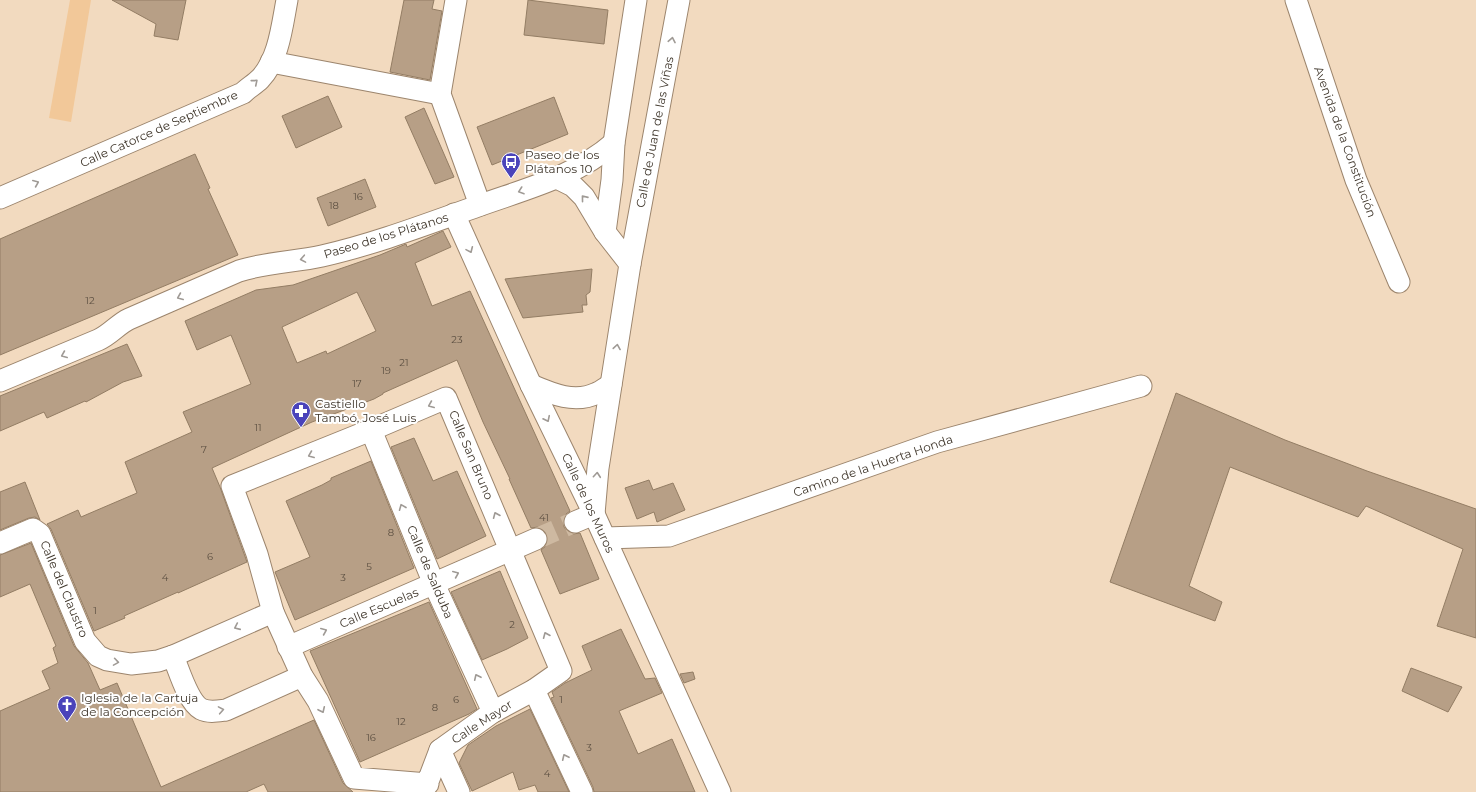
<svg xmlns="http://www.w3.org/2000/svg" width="1476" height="792" font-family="Montserrat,sans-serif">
  <rect width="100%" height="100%" fill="#f2dabf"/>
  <path fill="#f2c899" d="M70,0H91L71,122L49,118Z"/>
  <g fill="#b79f86" stroke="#937d64" fill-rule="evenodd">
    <path d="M112,0H186L178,40L154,36L156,24Z"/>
    <path d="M404,0H434L432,9L442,11L430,80L390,72Z"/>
    <path d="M528,0L608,10L604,44L524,35Z"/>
    <path d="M328,96L342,127L296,148L282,116Z"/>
    <path d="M554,97L568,134L492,165L477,127Z"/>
    <path d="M424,108L454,177L435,184L405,117Z"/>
    <path d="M195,154L210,188L208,189L238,255L0,355V239Z"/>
    <path d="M365,179L376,207L328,226L317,198Z"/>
    <path d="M443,231L451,247L415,263L432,306L470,291L570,511L566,514L563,520L564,527L567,531L573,534L580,533L599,579L560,594L541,550L546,546L548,541L547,534L543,529L538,527L531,528L509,479H510L483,422L457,360L383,393V394L374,399L312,422L212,468L220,487L247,562L178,593V592L124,616L125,618L94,631L51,529L47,524L78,510L81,517L137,493L125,462L192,432L183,412L251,384L231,335L197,350L185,321L256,290L293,285L380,255L406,244L407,247ZM357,292L376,331L327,354L326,351L297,363L282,327Z"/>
    <path d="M592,269L590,292L586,295L587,305H582L583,312L523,318L505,279Z"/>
    <path d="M127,344L142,376L123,382L86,402L85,401L47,418L44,412L0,431V396Z"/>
    <path d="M1176,393L1285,440L1367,471L1476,509V638L1437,626L1463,549L1366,506L1358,517L1230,467L1189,586L1222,602L1215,621L1110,582Z"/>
    <path d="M414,438L433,481L457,471L486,536L437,559L391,447Z"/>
    <path d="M371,461L414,568L295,620L275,572L310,557L286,501L322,485L331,480V478Z"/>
    <path d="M649,480L653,490L673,483L685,510L657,522L654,512L637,519L625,488Z"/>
    <path d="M25,482L40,520L35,517L29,518L0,530V492Z"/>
    <path d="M31,543L74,646L88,663L100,690L117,683L161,787L314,720L343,783L353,792H268L264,784L246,792H0V711L50,689L42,671L58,663L53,648L56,646L30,584L0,597V555Z"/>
    <path d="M500,571L528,638L507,649L482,660L451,592Z"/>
    <path d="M429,602L477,709L469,714L360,762L310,651Z"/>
    <path d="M621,629L645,679L655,678L662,693L619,711L638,754L672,739L695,792H594L593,787L551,698L554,697L552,692L565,683L592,670L582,646Z"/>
    <path d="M1411,668L1462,687L1448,712L1402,691Z"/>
    <path d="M693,672L695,679L684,683L680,674Z"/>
    <path d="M530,709L569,792H538L535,785L519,790L513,772L472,791L459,763L468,745L496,726Z"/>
  </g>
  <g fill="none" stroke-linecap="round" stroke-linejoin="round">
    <path stroke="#ceb9a1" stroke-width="21" stroke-dasharray="21 10" stroke-linecap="butt" d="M536,539L575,522"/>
    <defs>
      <g id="street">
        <path d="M456,0L440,94L480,205"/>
        <path d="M1296,0L1356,180L1399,282"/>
        <path d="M271,62L440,94"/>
        <path d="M557,178L573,186L584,197L605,232L630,264"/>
        <path d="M0,198L243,93C248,88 255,84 260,79C279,59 282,26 287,0"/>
        <path d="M454,214L531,385L594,514L720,792"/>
        <path d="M605,232L612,180L614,143L636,0"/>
        <path d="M0,381L98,340C110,335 118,324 129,319L239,271C267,262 295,262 322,256C375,244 427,224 478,206C525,189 575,177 614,143"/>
        <path d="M531,385C552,394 575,404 597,393C602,391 606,387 611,385"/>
        <path d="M371,430L434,584L493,712"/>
        <path d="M594,514L598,468L630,264L679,0"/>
        <path d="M575,522L594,514"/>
        <path d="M605,538L669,536L937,442L1141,386"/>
        <path d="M0,543L33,529L40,534L85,641L98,656L107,660L131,664L158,661L173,656L273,612"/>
        <path d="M288,647L536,539"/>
        <path d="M173,656C179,670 188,702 201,709C209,713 218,711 226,710L302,676"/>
        <path d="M534,690L582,792"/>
        <path d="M440,750L459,792"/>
        <path d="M424,792L440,750L493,712L534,690L561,671L446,398L371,430L232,486L257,554L273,612L302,676L318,701L354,778L428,784"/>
      </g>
    </defs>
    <use href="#street" stroke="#9c856d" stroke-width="23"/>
    <use href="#street" stroke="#fff" stroke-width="21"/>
  </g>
  <defs><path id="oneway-chevron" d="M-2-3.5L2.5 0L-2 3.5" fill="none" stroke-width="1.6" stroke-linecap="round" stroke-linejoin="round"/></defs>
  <g stroke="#9f9a95">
    <use href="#oneway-chevron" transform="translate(672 40) rotate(-79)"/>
    <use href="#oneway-chevron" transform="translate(255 82) rotate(-40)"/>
    <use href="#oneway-chevron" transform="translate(36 183) rotate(-23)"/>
    <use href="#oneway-chevron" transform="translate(521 191) rotate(161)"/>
    <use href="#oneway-chevron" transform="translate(584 198) rotate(-129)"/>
    <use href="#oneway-chevron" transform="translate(470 250) rotate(66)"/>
    <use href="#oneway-chevron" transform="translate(303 259) rotate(170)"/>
    <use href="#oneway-chevron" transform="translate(180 297) rotate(157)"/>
    <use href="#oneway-chevron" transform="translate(617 347) rotate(-81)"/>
    <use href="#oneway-chevron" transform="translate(64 355) rotate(157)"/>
    <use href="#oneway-chevron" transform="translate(431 405) rotate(157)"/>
    <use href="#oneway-chevron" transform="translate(547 419) rotate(64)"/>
    <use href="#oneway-chevron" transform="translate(311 455) rotate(158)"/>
    <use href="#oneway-chevron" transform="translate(597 475) rotate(-85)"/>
    <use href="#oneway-chevron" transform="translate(402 507) rotate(-112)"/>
    <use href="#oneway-chevron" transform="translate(496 515) rotate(-113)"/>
    <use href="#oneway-chevron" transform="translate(456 574) rotate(-23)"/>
    <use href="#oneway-chevron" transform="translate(237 627) rotate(156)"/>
    <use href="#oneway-chevron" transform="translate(324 631) rotate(-23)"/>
    <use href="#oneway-chevron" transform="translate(546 635) rotate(-113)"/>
    <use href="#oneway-chevron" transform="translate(116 662) rotate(9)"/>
    <use href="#oneway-chevron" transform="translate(477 677) rotate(-115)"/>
    <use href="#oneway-chevron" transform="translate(221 710) rotate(-10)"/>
    <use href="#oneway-chevron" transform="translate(322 710) rotate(65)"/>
    <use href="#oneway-chevron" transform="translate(565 757) rotate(-115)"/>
  </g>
  <defs>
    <symbol id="bus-pin" viewBox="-11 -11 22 30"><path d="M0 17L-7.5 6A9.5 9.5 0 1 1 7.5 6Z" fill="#4a43ba" stroke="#fff"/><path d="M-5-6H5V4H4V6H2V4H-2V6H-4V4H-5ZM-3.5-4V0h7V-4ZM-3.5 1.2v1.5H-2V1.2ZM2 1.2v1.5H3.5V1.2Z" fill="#fff"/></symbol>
    <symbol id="pharmacy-pin" viewBox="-11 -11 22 30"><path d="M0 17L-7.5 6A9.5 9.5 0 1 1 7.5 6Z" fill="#4a43ba" stroke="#fff"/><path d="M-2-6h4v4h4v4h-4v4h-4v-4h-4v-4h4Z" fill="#fff"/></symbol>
    <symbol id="church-pin" viewBox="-11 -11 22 30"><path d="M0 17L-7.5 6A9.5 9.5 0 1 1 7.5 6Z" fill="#4a43ba" stroke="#fff"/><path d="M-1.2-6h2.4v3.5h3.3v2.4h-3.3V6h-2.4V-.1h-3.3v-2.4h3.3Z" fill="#fff"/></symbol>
  </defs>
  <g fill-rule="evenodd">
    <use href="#bus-pin" x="500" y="151" width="22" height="30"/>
    <use href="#pharmacy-pin" x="290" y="400" width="22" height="30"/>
    <use href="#church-pin" x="56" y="694" width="22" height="30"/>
  </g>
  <g text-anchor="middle" stroke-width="4" stroke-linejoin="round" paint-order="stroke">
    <g font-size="10" fill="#5d5042">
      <text x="358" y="200">16</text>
      <text x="334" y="209">18</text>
      <text x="90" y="304">12</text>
      <text x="457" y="343">23</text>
      <text x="404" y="366">21</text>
      <text x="386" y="374">19</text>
      <text x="357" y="387">17</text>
      <text x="258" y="431">11</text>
      <text x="204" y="453">7</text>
      <text x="544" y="521">41</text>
      <text x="391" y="536">8</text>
      <text x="210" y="560">6</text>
      <text x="369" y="570">5</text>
      <text x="165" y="581">4</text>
      <text x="343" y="581">3</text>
      <text x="95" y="614">1</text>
      <text x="512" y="628">2</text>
      <text x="456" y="703">6</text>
      <text x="561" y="703">1</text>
      <text x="435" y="711">8</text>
      <text x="401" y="725">12</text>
      <text x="371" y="741">16</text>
      <text x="589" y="751">3</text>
      <text x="547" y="777">4</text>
    </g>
    <g font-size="12" fill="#3f362b" stroke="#fff">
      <text transform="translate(159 129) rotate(-24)" y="4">Calle Catorce de Septiembre</text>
      <text transform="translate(655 132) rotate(-79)" y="4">Calle de Juan de las Viñas</text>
      <text transform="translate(1345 142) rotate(70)" y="4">Avenida de la Constitución</text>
      <text transform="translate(386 236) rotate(-17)" y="4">Paseo de los Plátanos</text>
      <text transform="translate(471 455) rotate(67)" y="4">Calle San Bruno</text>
      <text transform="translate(873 466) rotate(-19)" y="4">Camino de la Huerta Honda</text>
      <text transform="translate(588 503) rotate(65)" y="4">Calle de los Muros</text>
      <text transform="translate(430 572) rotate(67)" y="4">Calle de Salduba</text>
      <text transform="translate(64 589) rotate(67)" y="4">Calle del Claustro</text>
      <text transform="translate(379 608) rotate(-23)" y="4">Calle Escuelas</text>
      <text transform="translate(482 722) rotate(-33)" y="4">Calle Mayor</text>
    </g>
    <g font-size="12" fill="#3f362b" stroke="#fff" text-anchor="start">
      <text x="525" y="159">Paseo de los<tspan x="525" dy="14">Plátanos 10</tspan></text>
      <text x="315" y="408">Castiello<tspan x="315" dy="14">Tambó, José Luis</tspan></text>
      <text x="81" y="702">Iglesia de la Cartuja<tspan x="81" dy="14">de la Concepción</tspan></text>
    </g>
  </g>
</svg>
